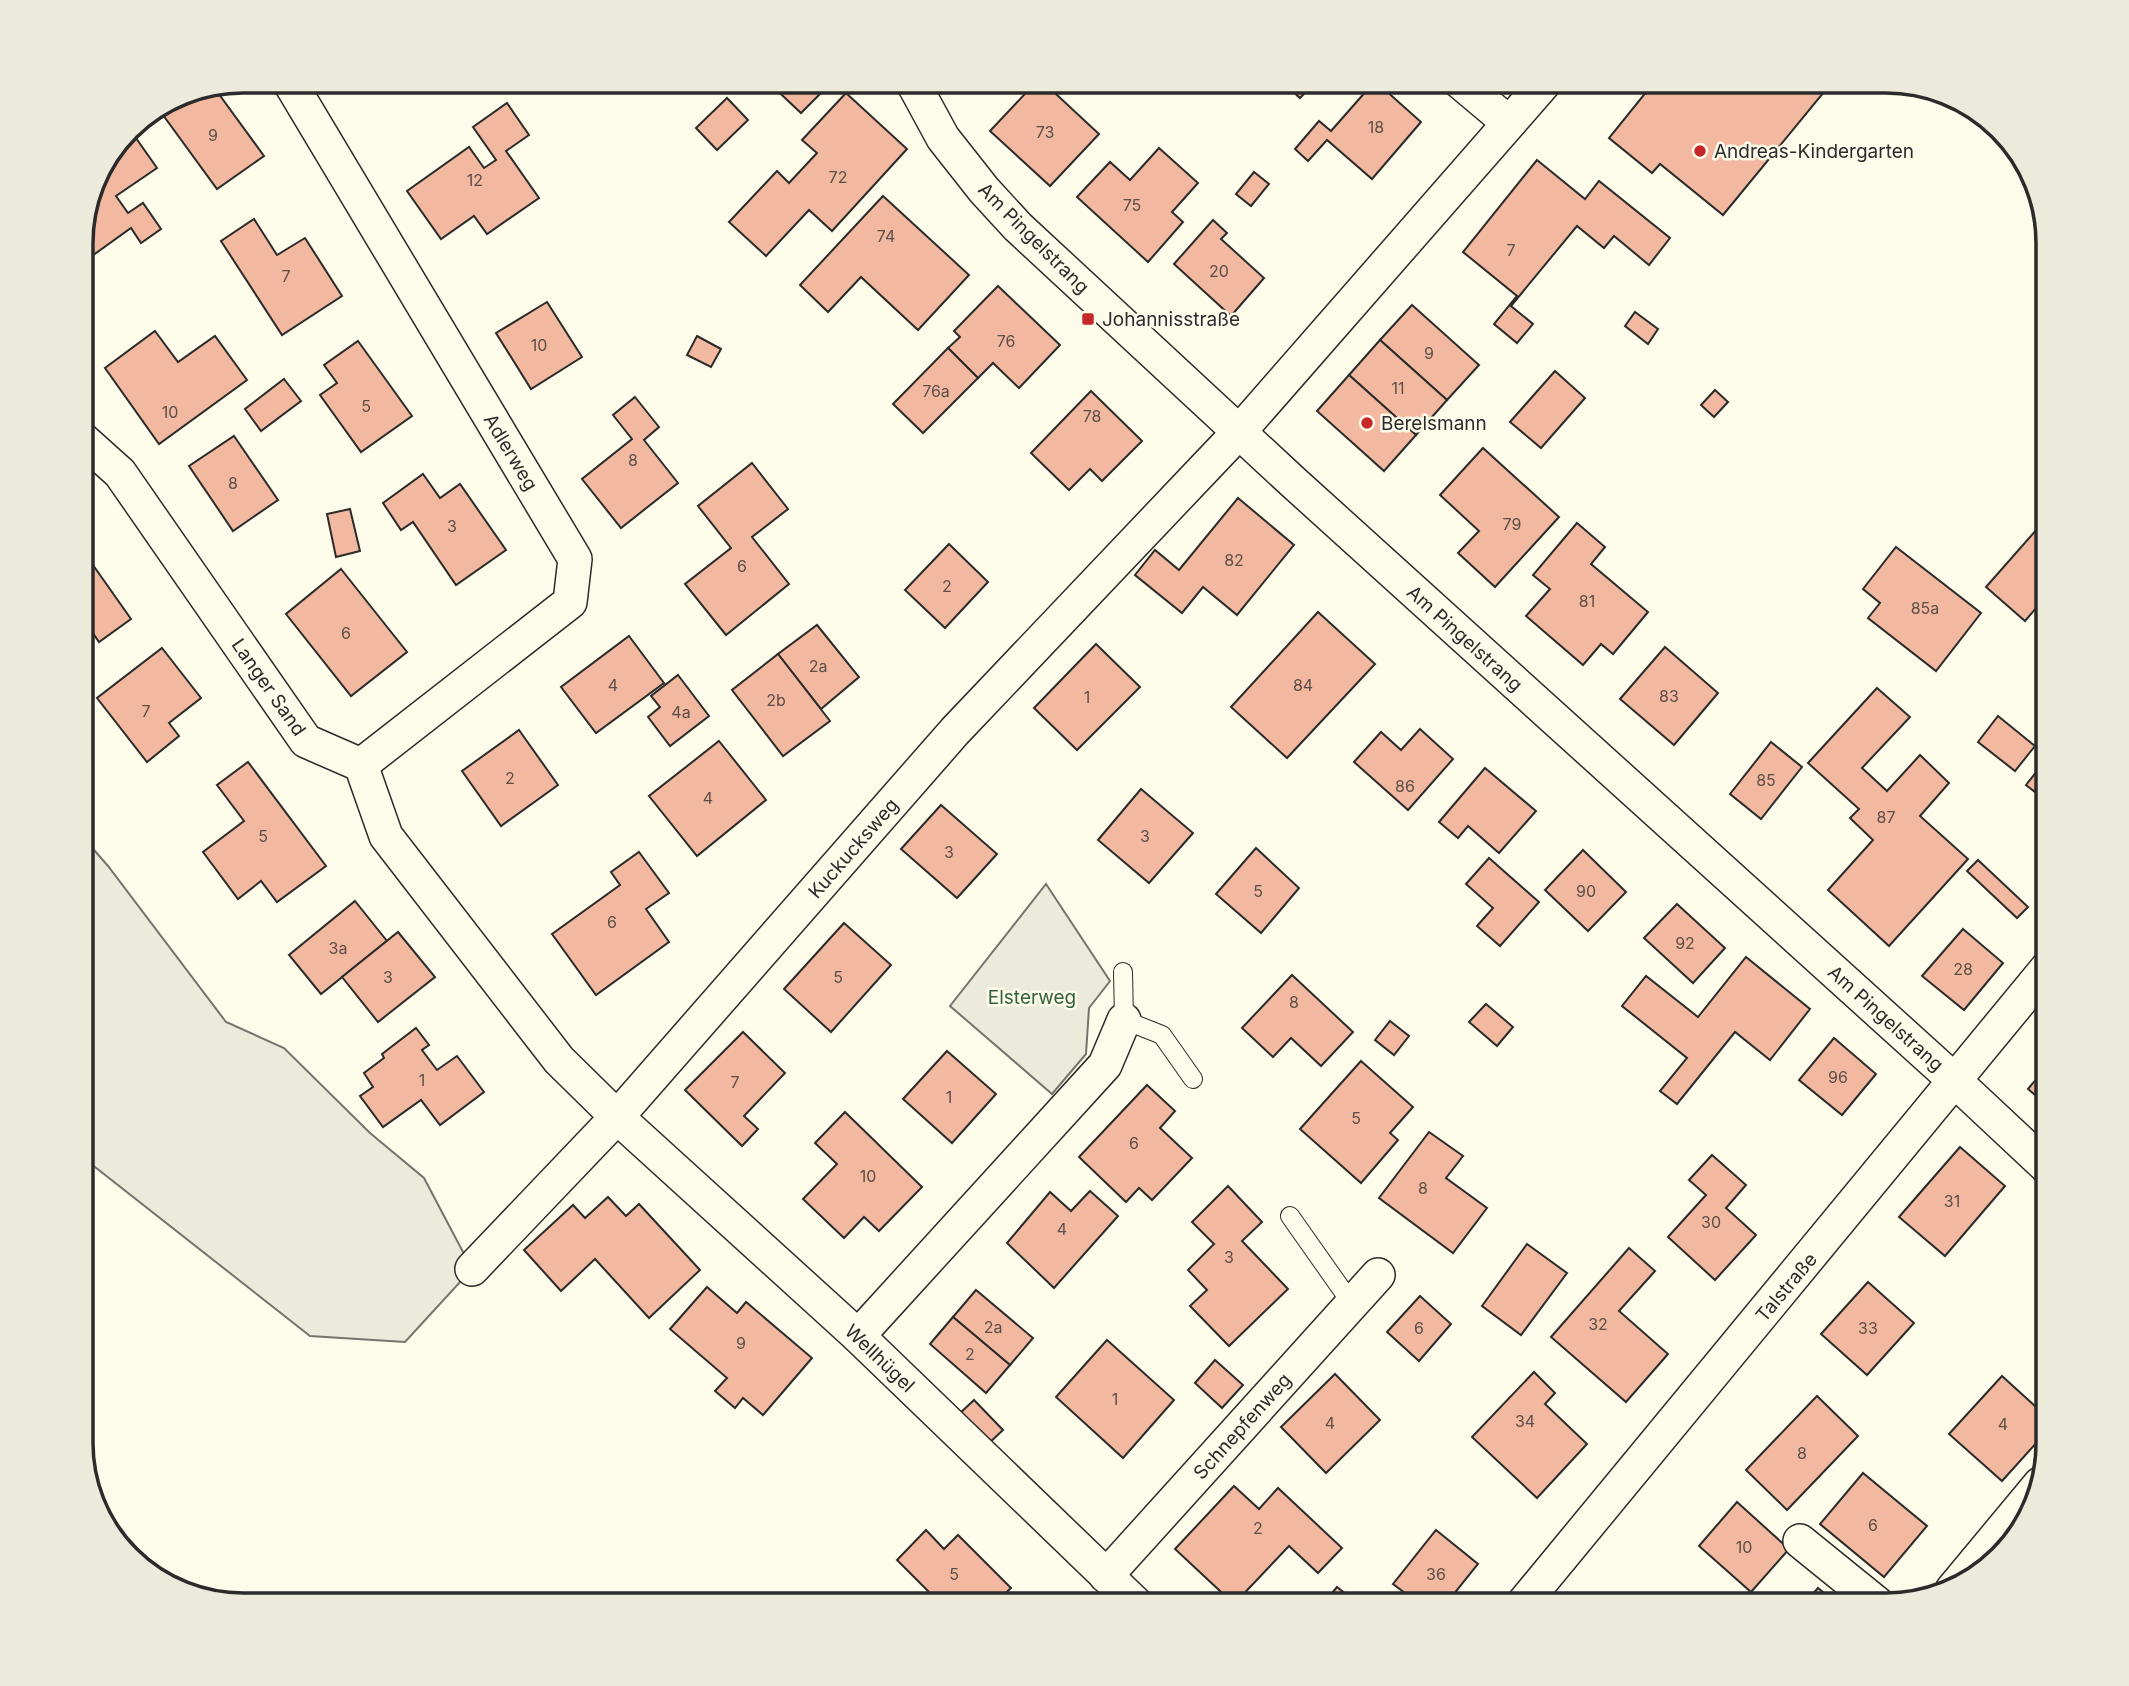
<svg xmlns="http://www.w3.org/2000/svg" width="2129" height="1686" font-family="Inter,sans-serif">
  <rect width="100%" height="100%" fill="#fdfbea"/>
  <g fill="#ecebdb" stroke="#74746e" stroke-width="2">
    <path d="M81,835L108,866L226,1022L284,1048L370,1133L424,1178L472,1269L405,1342L310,1336L81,1156Z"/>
    <path d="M1046,884L1110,981L1089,1008L1086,1054L1052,1094L950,1006Z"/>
  </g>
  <g fill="#f2b8a0" stroke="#2b2b2b" stroke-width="2">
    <path d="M767,81H833L801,113Z"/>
    <path d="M1037,81H1042L1099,134L1050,186L990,131Z"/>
    <path d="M1281,81H1316L1300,98Z"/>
    <path d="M1375,81L1421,122L1372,179L1327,140L1308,161L1295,149L1319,121L1331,131Z"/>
    <path d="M1655,81H1833L1723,215L1660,164L1652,173L1609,138Z"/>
    <path d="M213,86L264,156L217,189L163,115L199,89Z"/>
    <path d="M846,93L907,149L832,231L809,210L766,256L729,222L777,171L789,183L817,153L802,140Z"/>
    <path d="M727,98L748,120L717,150L696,128Z"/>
    <path d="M507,103L529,135L506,151L539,198L487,234L474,216L441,239L407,191L469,147L484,168L496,160L473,127Z"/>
    <path d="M131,131L157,168L116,196L128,213L143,203L161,229L141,243L131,228L85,261L81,255V232L97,171L125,135Z"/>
    <path d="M1159,148L1198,183L1172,212L1183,222L1148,262L1077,197L1110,162L1130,180Z"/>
    <path d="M1537,160L1585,199L1599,181L1670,238L1649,265L1614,236L1604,248L1577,226L1511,306L1533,324L1517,343L1494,324L1517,296L1463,252Z"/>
    <path d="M1254,172L1269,184L1251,206L1236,194Z"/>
    <path d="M883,196L969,275L918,330L861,277L828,312L800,285Z"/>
    <path d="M254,219L277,255L305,238L342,296L282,335L221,241Z"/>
    <path d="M1213,220L1227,233L1221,239L1264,278L1231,316L1174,264Z"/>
    <path d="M998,286L1060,345L1019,388L993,363L978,378L948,348L960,337L954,331Z"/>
    <path d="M547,302L582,357L531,389L496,333Z"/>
    <path d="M1412,305L1479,365L1447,400L1380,340Z"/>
    <path d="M1635,312L1658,329L1648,344L1625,326Z"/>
    <path d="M155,331L178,362L215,336L247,380L159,444L105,368Z"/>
    <path d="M697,336L721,349L711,367L687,355Z"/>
    <path d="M1380,340L1447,400L1416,435L1349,375Z"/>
    <path d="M358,341L412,416L361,452L320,395L337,383L324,365Z"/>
    <path d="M948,348L978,378L923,433L893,404Z"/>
    <path d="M1555,371L1585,398L1541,448L1510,422Z"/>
    <path d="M1349,375L1416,435L1384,471L1317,411Z"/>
    <path d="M284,379L301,401L261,431L245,409Z"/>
    <path d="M1715,390L1728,402L1714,417L1701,405Z"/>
    <path d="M1091,391L1142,441L1102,481L1090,469L1069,490L1031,453Z"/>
    <path d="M635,397L659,427L644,440L678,483L621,528L582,479L632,439L613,415Z"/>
    <path d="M234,436L278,500L233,531L189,466Z"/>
    <path d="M1483,448L1559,517L1495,587L1458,553L1479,531L1440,495Z"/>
    <path d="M752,463L788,509L752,537L789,584L726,635L685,584L731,548L698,506Z"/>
    <path d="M423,474L440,498L460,484L506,550L456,585L413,522L401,530L383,503Z"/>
    <path d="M1238,498L1294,545L1237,615L1203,587L1182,613L1135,575L1155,550L1179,570Z"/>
    <path d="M350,509L360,551L336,557L327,514Z"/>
    <path d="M2045,520L2048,522V594L2025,621L1986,587Z"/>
    <path d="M1577,523L1605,547L1591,564L1648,612L1613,654L1601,644L1583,665L1526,616L1550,589L1533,575Z"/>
    <path d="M949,544L988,582L945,628L905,590Z"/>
    <path d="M1896,547L1981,613L1936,671L1868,618L1880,603L1863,589Z"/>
    <path d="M81,548L131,619L99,642L84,620L81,622Z"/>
    <path d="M341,569L407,652L351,696L286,614Z"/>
    <path d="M1318,612L1375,664L1287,758L1231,707Z"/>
    <path d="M817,625L859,677L821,709L778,654Z"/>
    <path d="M629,636L664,683L596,733L561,687Z"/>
    <path d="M1096,644L1140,687L1077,750L1034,708Z"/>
    <path d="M1665,647L1718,693L1674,745L1620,699Z"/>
    <path d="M162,648L201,698L169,723L179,736L147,762L97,698Z"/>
    <path d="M778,654L830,721L783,756L732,690Z"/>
    <path d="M678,675L709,716L670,746L648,717L660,707L651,696Z"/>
    <path d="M1877,688L1910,717L1862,768L1887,791L1920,755L1949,783L1920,816L1968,859L1889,946L1828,890L1873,840L1850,818L1859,809L1808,763Z"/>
    <path d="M1998,716L2035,746L2015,771L1978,742Z"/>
    <path d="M1420,729L1453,759L1408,810L1354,762L1381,732L1401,750Z"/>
    <path d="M519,730L558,785L501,826L462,771Z"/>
    <path d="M719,741L766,800L697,856L649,796Z"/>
    <path d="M1771,742L1802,767L1761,819L1730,794Z"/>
    <path d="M2048,757V802L2026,785Z"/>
    <path d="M248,762L326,866L277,902L261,881L238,899L203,852L244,821L217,785Z"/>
    <path d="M1485,768L1536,811L1499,853L1468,826L1458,838L1439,822Z"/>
    <path d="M1141,789L1193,833L1149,883L1098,840Z"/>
    <path d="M941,805L997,854L957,898L901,849Z"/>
    <path d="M1256,848L1299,888L1261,933L1216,894Z"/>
    <path d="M1583,850L1626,892L1588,931L1545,890Z"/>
    <path d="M639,852L669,893L646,909L669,942L596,995L552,934L620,885L611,872Z"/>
    <path d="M1489,858L1539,902L1500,946L1477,926L1493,908L1466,884Z"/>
    <path d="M1978,860L2028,907L2017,918L1967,871Z"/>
    <path d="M355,901L387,941L321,994L289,955Z"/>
    <path d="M1677,904L1725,948L1693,983L1644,938Z"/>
    <path d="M844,923L891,965L831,1032L784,989Z"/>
    <path d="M1963,929L2003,963L1964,1010L1922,976Z"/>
    <path d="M398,932L435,977L378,1022L342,977Z"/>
    <path d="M1746,957L1810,1009L1770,1060L1735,1032L1677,1104L1660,1091L1687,1058L1622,1006L1646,976L1698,1017Z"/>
    <path d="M1292,975L1353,1032L1321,1066L1291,1038L1273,1057L1242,1028Z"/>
    <path d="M1486,1004L1513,1027L1497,1046L1469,1022Z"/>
    <path d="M1390,1021L1409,1036L1394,1055L1375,1040Z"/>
    <path d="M416,1028L429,1045L422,1050L437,1070L457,1056L484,1092L440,1125L421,1100L383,1127L360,1096L373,1087L364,1073L384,1058L382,1054Z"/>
    <path d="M743,1032L785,1073L744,1116L758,1129L742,1146L685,1090Z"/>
    <path d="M1834,1038L1876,1074L1842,1115L1799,1080Z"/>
    <path d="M947,1051L996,1094L952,1143L903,1099Z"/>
    <path d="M1361,1061L1413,1107L1390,1133L1398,1140L1361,1183L1300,1129Z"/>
    <path d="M2048,1065V1106L2028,1089Z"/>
    <path d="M1147,1085L1175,1111L1160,1128L1192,1158L1152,1200L1139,1188L1126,1202L1079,1157Z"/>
    <path d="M845,1112L922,1187L879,1231L864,1217L844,1238L803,1199L837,1164L815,1143Z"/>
    <path d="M1429,1132L1463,1156L1446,1178L1487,1208L1453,1253L1379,1198Z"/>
    <path d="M1960,1147L2005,1186L1945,1256L1899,1217Z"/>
    <path d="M1712,1155L1746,1185L1726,1208L1756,1235L1715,1280L1668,1237L1706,1195L1689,1180Z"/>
    <path d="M1228,1186L1262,1222L1242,1241L1288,1289L1229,1346L1190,1306L1207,1290L1188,1270L1214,1244L1192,1222Z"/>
    <path d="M1090,1191L1118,1216L1054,1288L1007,1243L1050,1192L1071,1211Z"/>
    <path d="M608,1197L626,1216L639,1204L700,1270L649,1318L595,1259L561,1291L524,1250L573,1205L585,1218Z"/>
    <path d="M1527,1244L1567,1273L1521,1335L1482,1306Z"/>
    <path d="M1629,1248L1655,1271L1619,1311L1668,1354L1626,1402L1551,1337Z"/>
    <path d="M1868,1282L1914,1323L1867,1375L1821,1334Z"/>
    <path d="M707,1287L737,1313L746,1302L812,1358L763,1415L743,1398L735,1408L715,1391L727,1378L670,1329Z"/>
    <path d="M2048,1289V1312L2037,1303Z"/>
    <path d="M976,1290L1033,1338L1010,1365L953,1317Z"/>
    <path d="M1420,1296L1451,1324L1419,1361L1387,1332Z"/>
    <path d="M953,1317L1010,1365L986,1393L930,1344Z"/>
    <path d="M1107,1340L1174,1400L1123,1458L1056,1397Z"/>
    <path d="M1215,1360L1243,1385L1222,1408L1195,1383Z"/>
    <path d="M1534,1372L1555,1393L1545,1404L1587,1444L1537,1498L1472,1437Z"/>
    <path d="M1335,1374L1380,1420L1326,1473L1281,1427Z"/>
    <path d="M2002,1376L2048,1418V1430L2002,1481L1949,1434Z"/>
    <path d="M1817,1396L1858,1436L1787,1510L1746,1470Z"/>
    <path d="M974,1400L1003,1430L987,1445L958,1415Z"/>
    <path d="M1863,1473L1927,1526L1884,1577L1820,1524Z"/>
    <path d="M1234,1486L1259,1509L1278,1488L1342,1548L1318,1573L1289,1546L1234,1604L1175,1549Z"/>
    <path d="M1737,1502L1789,1549L1751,1592L1699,1546Z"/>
    <path d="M926,1530L944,1549L958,1535L1011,1588L993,1605H942L897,1560Z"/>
    <path d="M1436,1530L1478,1564L1445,1605H1421L1393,1584Z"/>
    <path d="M1337,1587L1360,1605H1322Z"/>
    <path d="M1818,1588L1839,1605H1803Z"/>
  </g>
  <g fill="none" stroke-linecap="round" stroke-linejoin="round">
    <defs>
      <g id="service">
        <path d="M1123,972L1124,1020L1162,1035L1193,1079"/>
        <path d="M1290,1216L1352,1304"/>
      </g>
      <g id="minor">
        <path d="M289,81L575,559L570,602L361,765"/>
        <path d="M912,81L943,138L984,190L1018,227L1292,481L1954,1080L2048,1168"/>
        <path d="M1459,81L1509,123"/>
        <path d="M81,438L120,473L306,741L361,765L386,836L559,1060L617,1117L858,1336L1137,1605"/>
        <path d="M472,1269L617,1117L955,731L1239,432L1546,81"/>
        <path d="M858,1336L1105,1065L1124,1020"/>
        <path d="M1800,1541L1879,1605"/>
        <path d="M1106,1576L1378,1275"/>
        <path d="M1952,1590L2040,1484"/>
        <path d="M1522,1605L2048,967"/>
      </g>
    </defs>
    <use href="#service" stroke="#2b2b2b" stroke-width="20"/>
    <use href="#minor" stroke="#2b2b2b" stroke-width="36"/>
    <use href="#service" stroke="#fdfbea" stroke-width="18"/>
    <use href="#minor" stroke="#fdfbea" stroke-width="33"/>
  </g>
  <g fill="#c62828" stroke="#fdfbea" stroke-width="2.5">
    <circle cx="1700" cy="151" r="7"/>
    <rect x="1081" y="312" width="14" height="14" rx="3.5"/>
    <circle cx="1367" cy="423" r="7"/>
  </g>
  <g text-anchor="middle" stroke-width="5" stroke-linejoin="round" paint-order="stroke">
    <g font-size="16" fill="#5d4e48">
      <text x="1376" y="133">18</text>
      <text x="1045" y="138">73</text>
      <text x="213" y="141">9</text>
      <text x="838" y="183">72</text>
      <text x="475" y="186">12</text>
      <text x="1132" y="211">75</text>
      <text x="886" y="242">74</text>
      <text x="1511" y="256">7</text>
      <text x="1219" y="277">20</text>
      <text x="286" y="282">7</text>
      <text x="1006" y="347">76</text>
      <text x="539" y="351">10</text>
      <text x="1429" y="359">9</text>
      <text x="1398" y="394">11</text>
      <text x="936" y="397">76a</text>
      <text x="366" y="412">5</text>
      <text x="170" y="418">10</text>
      <text x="1092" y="422">78</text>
      <text x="633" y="466">8</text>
      <text x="233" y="489">8</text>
      <text x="1512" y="530">79</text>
      <text x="452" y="532">3</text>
      <text x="1234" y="566">82</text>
      <text x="742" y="572">6</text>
      <text x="947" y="592">2</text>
      <text x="1587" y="607">81</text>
      <text x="1925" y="614">85a</text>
      <text x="346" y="639">6</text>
      <text x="818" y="672">2a</text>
      <text x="613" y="691">4</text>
      <text x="1303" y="691">84</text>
      <text x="1669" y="702">83</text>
      <text x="1087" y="703">1</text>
      <text x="776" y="706">2b</text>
      <text x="146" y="717">7</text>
      <text x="681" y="718">4a</text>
      <text x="510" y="784">2</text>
      <text x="1766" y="786">85</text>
      <text x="1405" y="792">86</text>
      <text x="708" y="804">4</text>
      <text x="1886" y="823">87</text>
      <text x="263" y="842">5</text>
      <text x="1145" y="842">3</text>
      <text x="949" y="858">3</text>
      <text x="1258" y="897">5</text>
      <text x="1586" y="897">90</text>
      <text x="612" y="928">6</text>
      <text x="1685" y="949">92</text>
      <text x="338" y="954">3a</text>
      <text x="1963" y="975">28</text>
      <text x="388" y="983">3</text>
      <text x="838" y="983">5</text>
      <text x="1294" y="1008">8</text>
      <text x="1838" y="1083">96</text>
      <text x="422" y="1086">1</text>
      <text x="735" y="1088">7</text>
      <text x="949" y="1103">1</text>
      <text x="1356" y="1124">5</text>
      <text x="1134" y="1149">6</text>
      <text x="868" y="1182">10</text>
      <text x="1423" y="1194">8</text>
      <text x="1952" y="1207">31</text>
      <text x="1711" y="1228">30</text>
      <text x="1062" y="1235">4</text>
      <text x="1229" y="1263">3</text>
      <text x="1598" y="1330">32</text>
      <text x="993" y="1333">2a</text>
      <text x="1419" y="1334">6</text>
      <text x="1868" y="1334">33</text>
      <text x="741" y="1349">9</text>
      <text x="970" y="1360">2</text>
      <text x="1115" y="1405">1</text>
      <text x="1525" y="1427">34</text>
      <text x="1330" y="1429">4</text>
      <text x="2003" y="1430">4</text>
      <text x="1802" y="1459">8</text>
      <text x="1873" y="1531">6</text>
      <text x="1258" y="1534">2</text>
      <text x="1744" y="1553">10</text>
      <text x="954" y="1580">5</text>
      <text x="1436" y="1580">36</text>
    </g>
    <g font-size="19" fill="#2b2b2b" stroke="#fdfbea" text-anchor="start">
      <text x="1714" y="158">Andreas-Kindergarten</text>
      <text x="1102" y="326">Johannisstraße</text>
      <text x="1381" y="430">Berelsmann</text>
    </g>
    <g font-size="19" fill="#2b2b2b" stroke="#fdfbea">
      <text transform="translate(1034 238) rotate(45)" y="7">Am Pingelstrang</text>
      <text transform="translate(511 452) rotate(59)" y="7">Adlerweg</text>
      <text transform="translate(1465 638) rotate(42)" y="7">Am Pingelstrang</text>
      <text transform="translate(269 687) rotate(55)" y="7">Langer Sand</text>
      <text transform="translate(853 848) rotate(-49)" y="7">Kuckucksweg</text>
      <text transform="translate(1886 1018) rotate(42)" y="7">Am Pingelstrang</text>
      <text transform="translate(1786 1287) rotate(-50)" y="7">Talstraße</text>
      <text transform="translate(880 1358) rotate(44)" y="7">Wellhügel</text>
      <text transform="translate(1242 1426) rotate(-48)" y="7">Schnepfenweg</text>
    </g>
    <g font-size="19" fill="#34623c" stroke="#fdfbea">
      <text x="1032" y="1004">Elsterweg</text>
    </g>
  </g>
  <path d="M0 0H2129V1686H0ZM243 93H1886A150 150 0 0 1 2036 243V1443A150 150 0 0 1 1886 1593H243A150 150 0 0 1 93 1443V243A150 150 0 0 1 243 93Z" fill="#eceadb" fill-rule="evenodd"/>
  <path fill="none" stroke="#2b2b2b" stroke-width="3.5" d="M243 93H1886A150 150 0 0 1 2036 243V1443A150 150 0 0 1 1886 1593H243A150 150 0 0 1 93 1443V243A150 150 0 0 1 243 93Z"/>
</svg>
